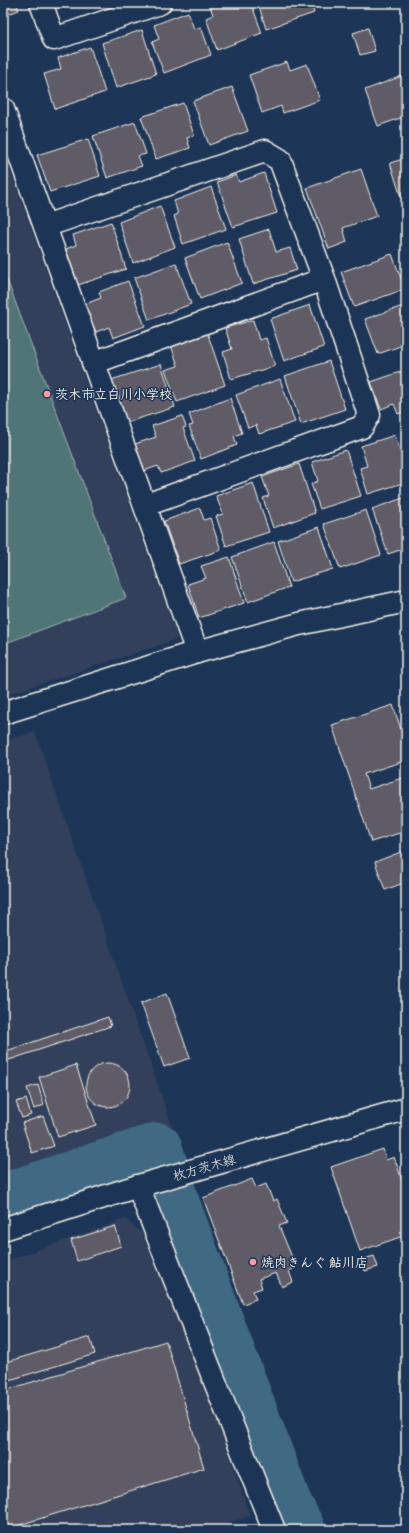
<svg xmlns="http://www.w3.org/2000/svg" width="409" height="1533" font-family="Itim,'Klee One',sans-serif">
  <rect width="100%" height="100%" fill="#1d3557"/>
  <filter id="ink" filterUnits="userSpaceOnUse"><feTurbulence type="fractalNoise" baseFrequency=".025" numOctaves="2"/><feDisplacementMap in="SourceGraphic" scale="8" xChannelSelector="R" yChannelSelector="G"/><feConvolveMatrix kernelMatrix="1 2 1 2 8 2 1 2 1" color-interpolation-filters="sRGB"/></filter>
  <g filter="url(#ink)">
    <g fill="#30415c">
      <path d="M3,150L178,639L3,696Z"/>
      <path d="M35,732L172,1126L3,1182V741Z"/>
      <path d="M126,1219L141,1232L200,1369L250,1516L205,1530H3V1262Z"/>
    </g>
    <path fill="#4f7476" stroke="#a2b2af" d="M3,269L126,598L3,644Z"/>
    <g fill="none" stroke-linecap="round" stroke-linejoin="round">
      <path stroke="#3f6b84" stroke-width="51" d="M3,1199L157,1148L174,1203L286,1503L300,1530"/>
    </g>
    <g fill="#5e5c68" stroke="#f4f1e8" fill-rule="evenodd">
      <path d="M3,3H16L19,10L3,16Z"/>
      <path d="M55,3H73L57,8Z"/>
      <path d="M209,3H251L262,33L217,50L206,18L213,15Z"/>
      <path d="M258,3H311L314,13L266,29Z"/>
      <path d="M188,12L194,29L201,27L211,55L164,73L152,42L159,39L154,25Z"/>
      <path d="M368,28L375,51L360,55L353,33Z"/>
      <path d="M142,30L156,74L116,88L102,43Z"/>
      <path d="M90,47L105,92L55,109L44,74L61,69L58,58Z"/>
      <path d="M287,62L290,70L307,64L320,100L283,113L281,106L262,113L249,75Z"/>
      <path d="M402,76L406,86V116L378,126L365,90Z"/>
      <path d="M232,87L248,131L209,145L193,101Z"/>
      <path d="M183,103L194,135L187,138L190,148L156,159L141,117Z"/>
      <path d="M135,122L146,154L138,156L142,166L107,178L93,136Z"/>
      <path d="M88,139L100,176L50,192L37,155Z"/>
      <path d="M406,158V195L401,197L390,163Z"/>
      <path d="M361,169L377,216L343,228L347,242L329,249L307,188Z"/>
      <path d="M264,173L277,213L233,227L217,182L236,175L239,182Z"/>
      <path d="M211,187L226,229L183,244L174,216L178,214L174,201Z"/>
      <path d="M160,206L175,247L133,263L119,222Z"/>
      <path d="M111,222L126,269L78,285L66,249L76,245L73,235Z"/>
      <path d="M269,229L276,252L290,248L297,270L253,284L239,239Z"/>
      <path d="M227,242L242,283L200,299L185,258Z"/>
      <path d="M392,254L405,289L354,307L341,272Z"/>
      <path d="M176,263L191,304L149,320L134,278Z"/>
      <path d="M128,281L145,326L113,338L109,327L96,332L85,304L101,298L99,292Z"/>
      <path d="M310,305L324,347L284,361L270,319Z"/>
      <path d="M406,305V344L378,354L365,319Z"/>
      <path d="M253,320L259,340L266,338L275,366L231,379L223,352L232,349L225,328Z"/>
      <path d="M207,332L225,385L177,402L165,370L178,366L171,345Z"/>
      <path d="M329,361L345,409L301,424L285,376Z"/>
      <path d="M161,364L175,407L125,423L111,380Z"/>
      <path d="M406,370V411L398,414L394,404L381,409L371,382Z"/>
      <path d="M280,379L295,422L259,434L256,425L248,428L236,395Z"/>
      <path d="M230,398L242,433L234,436L237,445L201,459L189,426L193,425L189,414Z"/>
      <path d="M182,416L186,427L183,428L195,461L161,473L158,466L144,471L135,444L156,437L152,426Z"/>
      <path d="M395,435L406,469V482L368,494L360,468L367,466L361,446Z"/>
      <path d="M346,450L361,496L320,509L311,484L318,481L312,462Z"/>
      <path d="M299,464L315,513L273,528L263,498L269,496L262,477Z"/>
      <path d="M253,483L269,532L226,546L216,516L223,514L216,496Z"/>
      <path d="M406,497V548L388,554L372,509Z"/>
      <path d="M200,508L204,520L210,518L221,550L179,564L164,521Z"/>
      <path d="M366,510L381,555L340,569L324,524Z"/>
      <path d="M319,527L333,569L291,582L278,541Z"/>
      <path d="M274,542L289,587L248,602L232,557Z"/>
      <path d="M229,557L244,603L199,618L188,584L206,578L201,566Z"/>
      <path d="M393,705L406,745V831L371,842L332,725ZM401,762L405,777L369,789L364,774Z"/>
      <path d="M406,850V882L385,890L375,862Z"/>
      <path d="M167,993L190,1058L164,1067L141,1003Z"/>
      <path d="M108,1017L111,1026L3,1062V1052Z"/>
      <circle cx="108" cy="1085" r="22"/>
      <path d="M76,1065L96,1125L58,1137L39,1077Z"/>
      <path d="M38,1085L44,1105L34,1109L27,1088Z"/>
      <path d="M26,1099L31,1115L22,1118L16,1102Z"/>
      <path d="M43,1116L54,1146L32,1153L22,1123Z"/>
      <path d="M383,1149L386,1160L394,1157L406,1191V1217L402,1218L406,1235L360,1251L331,1167Z"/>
      <path d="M252,1179L256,1188L266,1184L273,1201L277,1199L287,1223L279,1226L294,1262L291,1263L293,1269L289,1271L293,1282L282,1287L276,1273L259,1279L262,1288L253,1291L256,1299L243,1304L203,1198Z"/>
      <path d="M115,1226L121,1246L77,1261L71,1240Z"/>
      <path d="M374,1256L378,1267L365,1271L361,1260Z"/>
      <path d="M90,1337L95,1354L3,1382V1363Z"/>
      <path d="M166,1341L204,1468L3,1530V1391Z"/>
    </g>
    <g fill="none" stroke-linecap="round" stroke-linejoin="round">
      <defs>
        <g id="street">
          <path d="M41,3L54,39L160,3"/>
          <path d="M3,109L197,652"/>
          <path d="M45,226L265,151L280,160L324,279L369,415L362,427L146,505"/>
          <path d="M93,363L324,279"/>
          <path d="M3,713L197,652L299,624L406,601"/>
          <path d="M138,1186L245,1458L274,1530"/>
        </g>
        <path id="secondary" d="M3,1229L138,1186L406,1109"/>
      </defs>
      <use href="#street" stroke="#f4f1e8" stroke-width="25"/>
      <use href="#secondary" stroke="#f4f1e8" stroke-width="25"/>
      <use href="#street" stroke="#1d3557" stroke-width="22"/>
      <use href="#secondary" stroke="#1d3557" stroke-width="22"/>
    </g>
  </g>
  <g fill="#ff9aa2" stroke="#1d3557" stroke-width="1.5">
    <circle cx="47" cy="394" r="4"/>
    <circle cx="253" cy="1262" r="4"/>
  </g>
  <g text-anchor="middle" stroke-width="3" stroke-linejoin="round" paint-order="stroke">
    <g font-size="13" font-weight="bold" fill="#f4f1e8" stroke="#1d3557" text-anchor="start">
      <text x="55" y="399">茨木市立白川小学校</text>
      <text x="261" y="1267">焼肉きんぐ 鮎川店</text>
    </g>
    <g font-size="13" fill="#f4f1e8" stroke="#1d3557">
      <text transform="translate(204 1167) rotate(-16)" y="5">枚方茨木線</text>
    </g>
  </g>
  <rect width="409" height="1533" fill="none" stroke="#1d3557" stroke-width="16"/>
  <rect x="8" y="8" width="393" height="1517" fill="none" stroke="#f4f1e8" stroke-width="1.5" filter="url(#ink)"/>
</svg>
